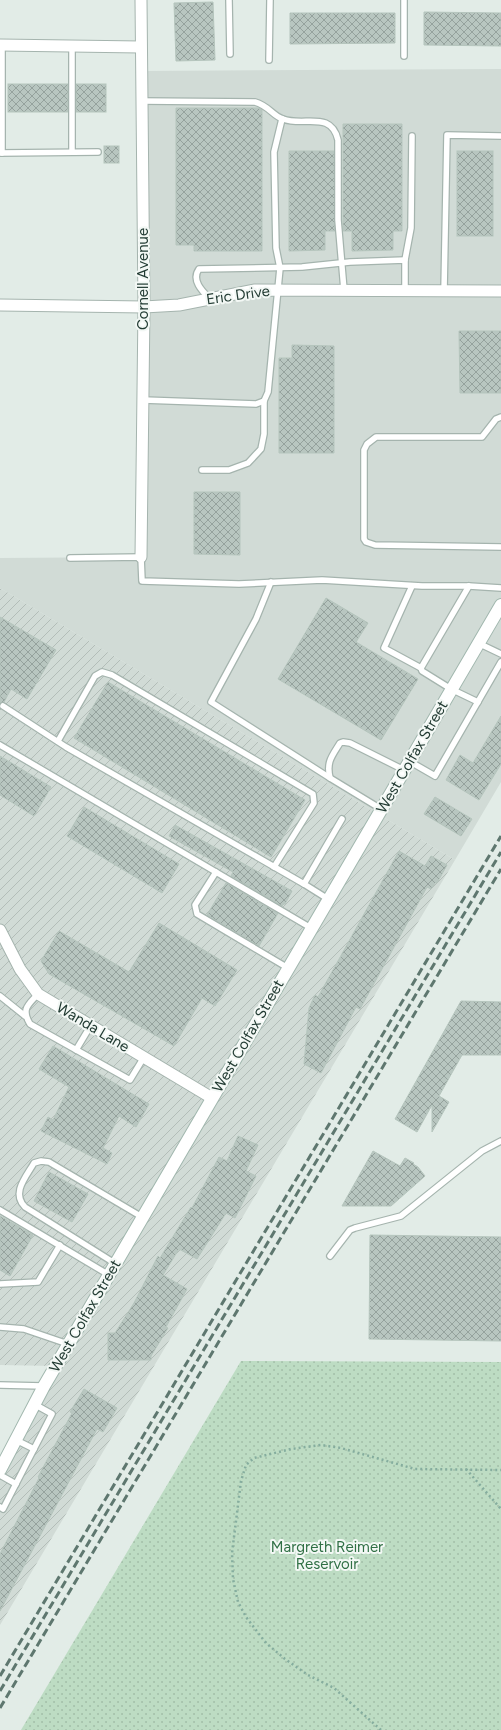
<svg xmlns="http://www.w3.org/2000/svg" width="501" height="1730" font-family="Figtree,sans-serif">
  <defs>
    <pattern id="industrial-furrows" width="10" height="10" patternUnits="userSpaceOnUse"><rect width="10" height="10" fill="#d1dbd6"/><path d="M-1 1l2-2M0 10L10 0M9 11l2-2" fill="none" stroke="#b3bdb8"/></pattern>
    <pattern id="park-dots" width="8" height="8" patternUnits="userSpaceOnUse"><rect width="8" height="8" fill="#bddcc3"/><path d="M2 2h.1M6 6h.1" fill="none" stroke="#a2bea8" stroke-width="1.8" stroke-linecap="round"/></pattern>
    <pattern id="building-cross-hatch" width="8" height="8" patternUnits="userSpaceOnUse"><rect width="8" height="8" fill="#b8c6c0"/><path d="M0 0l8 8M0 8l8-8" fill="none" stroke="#95a29d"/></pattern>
  </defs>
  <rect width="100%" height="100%" fill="#e2ece7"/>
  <path fill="#d1dbd6" d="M501,69V782L455,860L0,588V558L141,557V71Z"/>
  <path fill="url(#industrial-furrows)" d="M0,588L455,860L0,1625V1470L55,1366L0,1365Z"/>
  <path fill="url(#park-dots)" d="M241,1361L501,1362V1730H21Z"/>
  <g fill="url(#building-cross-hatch)" stroke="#b5c5bd">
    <path d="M213,2L215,60L176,61L174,3Z"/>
    <path d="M424,12L501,13V46L424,45Z"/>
    <path d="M290,13H395V43L290,44Z"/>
    <rect x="8" y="84" width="60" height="28"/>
    <rect x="76" y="84" width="30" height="28"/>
    <path d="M176,108H258L262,110V251H194V245H176Z"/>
    <path d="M343,124H402V231H393V250L352,251V231H343Z"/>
    <rect x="104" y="146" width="15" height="17"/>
    <path d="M289,151H334L335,231H325V250L289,251Z"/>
    <rect x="457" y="151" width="36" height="85"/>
    <path d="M459,331H501V393H460Z"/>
    <path d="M292,345L334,346V453H279V358H292Z"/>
    <path d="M194,492H240V555L194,554Z"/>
    <path d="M326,598L368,623L356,642L418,679L381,740L278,679Z"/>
    <path d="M0,617L56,650L27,699L11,689L4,702L0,703Z"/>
    <path d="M108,682L305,800L271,857L74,738Z"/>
    <path d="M501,716V764L479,800L446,780L460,755L473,763Z"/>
    <path d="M0,756L51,787L34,816L0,795Z"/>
    <path d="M435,797L472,819L461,836L424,814Z"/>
    <path d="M84,807L179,864L162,893L67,836Z"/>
    <path d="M175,825L292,891L285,904H284L282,906L231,876L233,872L169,836Z"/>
    <path d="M399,851L425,866L431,856L447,865L437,883L436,882L431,889L427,887L360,1009L356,1007L321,1073L304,1064L309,1008L315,995L318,997Z"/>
    <path d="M226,883L278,913L259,946L207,915Z"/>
    <path d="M159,923L237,970L215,1006L202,998L174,1046L49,974L41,961L59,931L129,972Z"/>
    <path d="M461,1001L501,1002V1055H462L439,1096L449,1102L432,1132V1105L417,1132L395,1119Z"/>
    <path d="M53,1046L149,1104L136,1127L119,1116L103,1148L112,1153L107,1164L41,1131L48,1117L53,1120L69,1087L39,1069Z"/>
    <path d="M238,1136L258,1145L246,1171L256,1176L235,1218L226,1213L197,1259L179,1249L163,1275L187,1289L166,1327L168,1328L151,1356V1360H108V1333H115L134,1303L158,1256L160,1258L191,1207L192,1208L219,1157L227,1161Z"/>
    <path d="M373,1151L400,1166L405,1158L414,1163L413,1164L418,1167L425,1176L391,1206H342Z"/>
    <path d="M49,1172L88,1194L72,1222L34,1201Z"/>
    <path d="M0,1216L33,1235L10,1276L0,1270Z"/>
    <path d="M370,1235L501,1237V1341L369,1339Z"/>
    <path d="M84,1389L117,1408L103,1432L97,1429L0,1611V1554L39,1478L38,1477L72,1413L70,1412Z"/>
  </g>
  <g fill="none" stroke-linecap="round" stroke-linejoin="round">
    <defs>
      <g id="lane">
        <path d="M229,0L230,54"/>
        <path d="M2,45V153"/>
        <path d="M72,46V152"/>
        <path d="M404,56V0"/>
        <path d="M269,60L270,0"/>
        <path d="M142,101L255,102C269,106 273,116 283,119C304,127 331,110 338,140V220L344,290"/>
        <path d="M0,153L98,152"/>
        <path d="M405,260L411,228L412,136"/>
        <path d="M444,291L447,135L501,136"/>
        <path d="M210,299C202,291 191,280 199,269L302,267L350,262L405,260V291"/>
        <path d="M143,400L256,404L264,401L268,392L280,268L276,248L274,152L282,119"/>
        <path d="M501,417L496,419L482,437H376L367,444L364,450V539L366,542L375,545L501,547"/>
        <path d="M202,470H229L248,463L261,449L264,434V401"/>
        <path d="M70,558L141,557L142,581L239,584L322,580L422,586H469L501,588"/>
        <path d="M271,582L256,619L211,702L330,778"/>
        <path d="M412,586L384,648L421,668"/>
        <path d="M469,586L421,668L422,671L451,689L478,702"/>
        <path d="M478,643L501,654"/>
        <path d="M3,706L66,747L304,884"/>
        <path d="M58,741L95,676L102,672L112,675L313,794L314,803L274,867"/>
        <path d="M0,745L311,928"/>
        <path d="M409,761L435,776L501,662"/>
        <path d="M381,809L330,778C326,762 332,756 340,743L343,742L350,743L404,770"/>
        <path d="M216,872L195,905L197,914L288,968"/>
        <path d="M328,899L304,884L342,819"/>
        <path d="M38,994C28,1005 21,1009 30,1024L130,1080L144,1057"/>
        <path d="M0,996L25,1016"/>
        <path d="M76,1050L91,1025"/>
        <path d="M0,1210L109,1275"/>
        <path d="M330,1256L350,1230L355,1228L401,1216L482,1151L501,1141"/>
        <path d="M116,1264L25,1207C11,1193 26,1177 34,1163L41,1161L49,1162L142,1217"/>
        <path d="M0,1284L38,1282L60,1245"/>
        <path d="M0,1327L24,1329L68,1344"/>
        <path d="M0,1385L43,1386"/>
        <path d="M16,1440L34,1449"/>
        <path d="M0,1475L16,1484"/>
        <path d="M0,1507L3,1509L52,1414L34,1404"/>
      </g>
      <g id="street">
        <path d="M141,0L144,307L141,557"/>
        <path d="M0,45L140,47"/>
        <path d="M0,305L144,307L179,305L255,290L501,291"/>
        <path d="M0,930L20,969L38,994L212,1098"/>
      </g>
      <path id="secondary" d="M0,1470L44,1386L501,605"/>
    </defs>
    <use href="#lane" stroke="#a5b4ae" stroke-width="8"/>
    <use href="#street" stroke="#a5b4ae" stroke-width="13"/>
    <use href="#secondary" stroke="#a1b7ae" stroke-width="14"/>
    <g stroke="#85ad9e" stroke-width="2.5" stroke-dasharray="2 3" stroke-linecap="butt">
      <path d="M466,1469L501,1509"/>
      <path d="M381,1730L334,1688L308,1675L285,1659L266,1643L246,1617L238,1602L233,1579L232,1553L241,1481L246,1465L254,1458L291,1449L321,1445L341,1448L415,1469L501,1470"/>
    </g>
    <use href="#lane" stroke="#fff" stroke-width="5.5"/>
    <use href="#street" stroke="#fff" stroke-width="11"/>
    <use href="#secondary" stroke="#fff" stroke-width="12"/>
    <g stroke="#5e776f" stroke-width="3" stroke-dasharray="8 4" stroke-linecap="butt">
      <path d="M0,1676L501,836"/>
      <path d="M0,1691L501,852"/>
      <path d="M0,1708L501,869"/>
    </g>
  </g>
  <g text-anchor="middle" stroke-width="4" stroke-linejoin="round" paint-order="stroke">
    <g font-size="15" fill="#233c34" stroke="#f3f8f5">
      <text transform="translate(143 279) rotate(-90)" y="5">Cornell Avenue</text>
      <text transform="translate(238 295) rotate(-8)" y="5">Eric Drive</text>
      <text transform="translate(412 757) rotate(-60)" y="5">West Colfax Street</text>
      <text transform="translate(93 1027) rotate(31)" y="5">Wanda Lane</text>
      <text transform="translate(248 1036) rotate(-60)" y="5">West Colfax Street</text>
      <text transform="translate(85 1316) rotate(-60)" y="5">West Colfax Street</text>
    </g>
    <g font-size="15" fill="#307045" stroke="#f3f8f5">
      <text x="327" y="1552">Margreth Reimer<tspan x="327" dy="17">Reservoir</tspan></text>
    </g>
  </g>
</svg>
